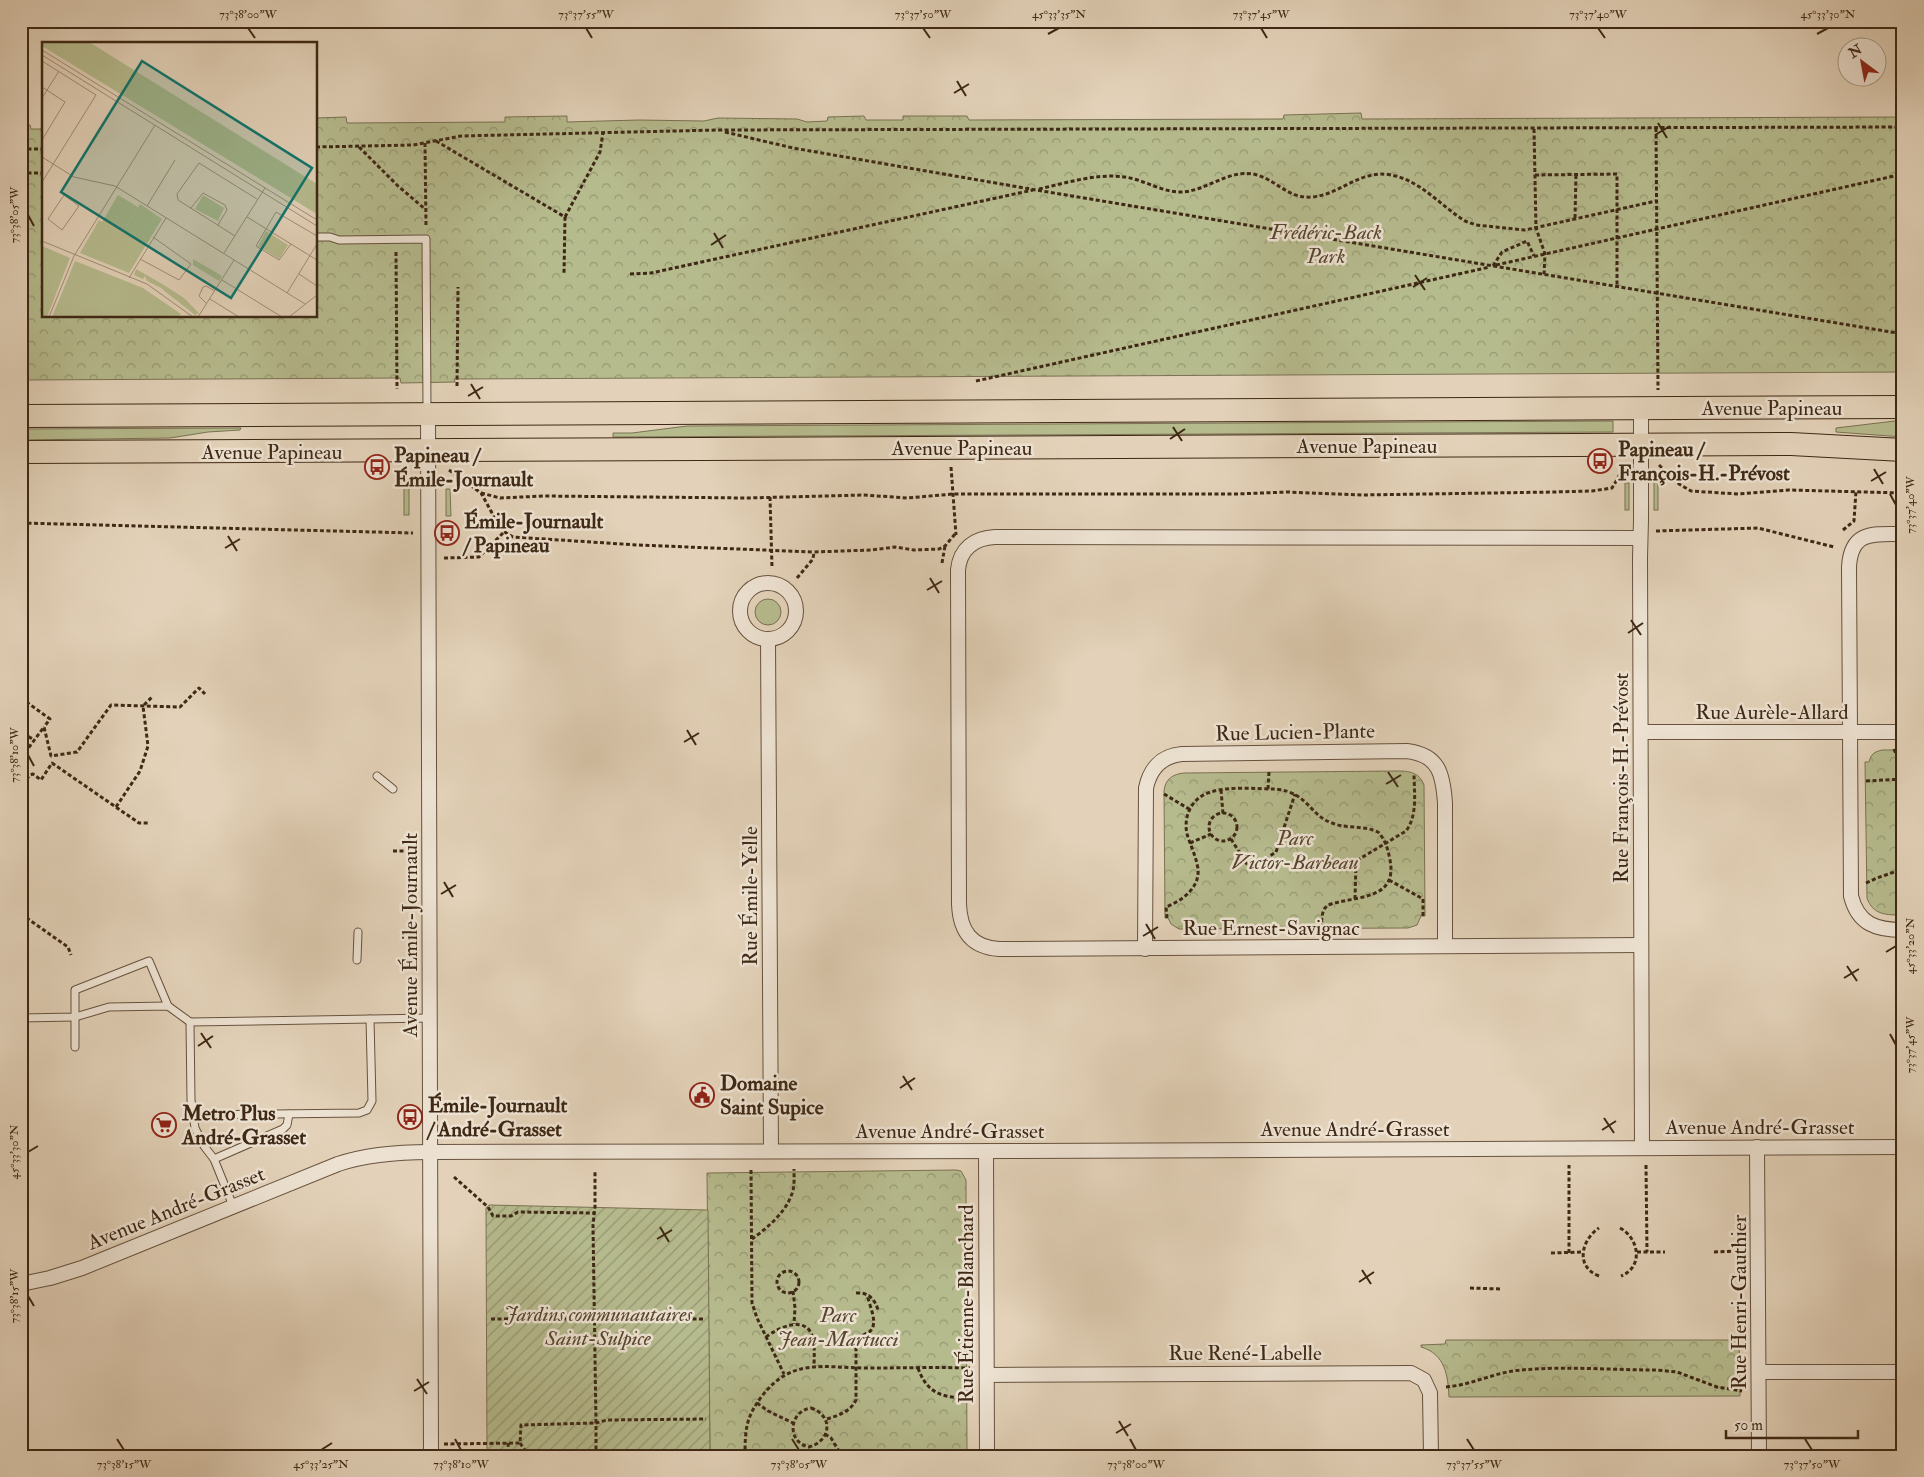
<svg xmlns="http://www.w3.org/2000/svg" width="1924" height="1477" font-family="'IM FELL Double Pica',serif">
  <defs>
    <pattern id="park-crowns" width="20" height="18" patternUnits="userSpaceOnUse" patternTransform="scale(1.25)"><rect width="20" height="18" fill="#b6bb8e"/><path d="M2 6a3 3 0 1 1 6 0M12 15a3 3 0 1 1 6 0" fill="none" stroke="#959873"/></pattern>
    <pattern id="garden-furrows" width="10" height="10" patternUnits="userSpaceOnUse" patternTransform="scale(1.25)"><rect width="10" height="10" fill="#b6bb8e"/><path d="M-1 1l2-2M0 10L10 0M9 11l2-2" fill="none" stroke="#959873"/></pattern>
  </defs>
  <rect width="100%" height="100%" fill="#e3d2b9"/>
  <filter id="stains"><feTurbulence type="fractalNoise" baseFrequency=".004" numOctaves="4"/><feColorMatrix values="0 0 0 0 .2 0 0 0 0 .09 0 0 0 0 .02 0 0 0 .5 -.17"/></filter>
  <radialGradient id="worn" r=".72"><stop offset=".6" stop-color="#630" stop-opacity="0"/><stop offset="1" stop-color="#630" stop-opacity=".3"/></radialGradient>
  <g fill="#b6bb8e" stroke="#7a7252">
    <path d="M1903,420V437L1836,432V428Z"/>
    <path d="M1613,421V432L613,437V433H632L687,426Z"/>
    <path d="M241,428L240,430L208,432L170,438L21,440V429Z"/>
    <rect x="1654" y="482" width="4" height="28"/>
    <rect x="1625" y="483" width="4" height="27"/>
    <rect x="404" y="488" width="5" height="27"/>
    <path d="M446,489H450L451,516H446Z"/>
    <circle cx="768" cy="612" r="13"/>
  </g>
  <g fill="url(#park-crowns)" stroke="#7a7252">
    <path d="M1361,113L1362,119L1903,117V372L457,379H454L455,382L401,383L400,378L21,380V125H30L31,129H44V316H316V118L346,117L347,123L505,122V117L567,116V122L639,120L704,121L718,118L797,119L807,122L827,121L828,117L864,116L866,120H903V116H967L969,120L1283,119L1284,115Z"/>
    <path d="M1882,750H1903V915C1886,915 1873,915 1867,898L1865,762H1869C1871,754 1874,752 1882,750Z"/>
    <path d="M1397,771C1409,771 1419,772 1424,785L1425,916H1421L1417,925L1408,928L1179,929L1171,924L1168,918H1165L1164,791C1165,779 1173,774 1184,773Z"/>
    <path d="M956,1170L961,1171L966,1180L967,1456H710L707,1173Z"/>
    <path d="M1446,1340H1739L1740,1396L1449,1397C1448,1375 1445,1354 1421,1347V1345L1445,1344Z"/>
  </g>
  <path fill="url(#garden-furrows)" stroke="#7a7252" d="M489,1205L708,1210L710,1456H487L486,1208Z"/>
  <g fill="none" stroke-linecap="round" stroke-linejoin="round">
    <defs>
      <g id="lane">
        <path d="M316,237H330L339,240L426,239L427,411"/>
        <path d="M377,776L393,789"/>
        <path d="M357,960L358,932"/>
        <path d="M21,1018L75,1017L109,1007L168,1006L190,1022"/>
        <path d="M75,1047V990L149,961L168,1006"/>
        <path d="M193,1115L359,1113L367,1110L372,1101L370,1019"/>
        <path d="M214,1159L283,1129L287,1125L289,1114"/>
        <path d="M233,1206L214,1159L204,1146L195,1128L191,1100L190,1022L430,1018"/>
      </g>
      <g id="street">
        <path d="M1641,408V520L1640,557L1642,1148"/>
        <path d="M428,414L431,1456"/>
        <path d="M1903,534C1874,534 1851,530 1849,567L1851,896C1858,924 1876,930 1903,930"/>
        <path d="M1640,538L995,537C975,538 960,548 958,570L959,904C960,931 971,947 999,949L1641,945"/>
        <circle cx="768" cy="611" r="28"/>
        <path d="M768,640L771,1151"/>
        <path d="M1641,732H1903"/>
        <path d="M1145,949L1146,788C1150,769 1161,756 1182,754L1407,751C1439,755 1443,774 1445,803V946"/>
        <path d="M1757,1147L1759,1456"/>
        <path d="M986,1151L987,1456"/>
        <path d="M21,1284L50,1278L82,1268L338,1164C368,1154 399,1152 430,1152L1026,1151L1903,1147"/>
        <path d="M1759,1372H1903"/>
        <path d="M987,1375L1411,1373L1424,1380L1430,1393L1431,1456"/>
      </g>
      <g id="primary">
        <path d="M21,416L1903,407"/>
        <path d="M21,452L1791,444L1903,450"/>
      </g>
    </defs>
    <use href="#lane" stroke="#67523e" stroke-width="9"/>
    <use href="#street" stroke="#67523e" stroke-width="16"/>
    <use href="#primary" stroke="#3e2815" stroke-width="24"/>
    <g stroke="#3e2815" stroke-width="3" stroke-dasharray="4 2.5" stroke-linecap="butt">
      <path d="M1656,128L1658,390"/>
      <path d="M1534,129L1536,228L1545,254L1544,275"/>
      <path d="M725,132L793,148L1036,190L1903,334"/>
      <path d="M436,141L565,217L564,273"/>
      <path d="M425,143L426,227"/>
      <path d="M316,147L413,145L461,136L717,130L1903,127"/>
      <path d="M359,147L398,186L425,209"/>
      <path d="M21,149H44"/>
      <path d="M21,173H44"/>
      <path d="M1535,175L1617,174V286"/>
      <path d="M1039,189C1066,183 1097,173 1125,177C1145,180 1163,193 1183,192C1207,190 1228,170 1253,174C1275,178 1287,199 1312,197C1340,195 1360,169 1391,175C1420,180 1441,206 1465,221L1476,225L1525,230L1656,201"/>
      <path d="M565,217L600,152L603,132"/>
      <path d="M1575,218L1576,174"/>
      <path d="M396,252L397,389"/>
      <path d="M1496,265L1903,174"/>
      <path d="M1493,266L1502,252L1527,241L1534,256"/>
      <path d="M630,274L651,273L1033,190"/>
      <path d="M976,381L1490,267"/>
      <path d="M457,386L458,287"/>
      <path d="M1659,465L1679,484L1691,491L1738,494L1789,490L1903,493"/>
      <path d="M951,467L956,535"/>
      <path d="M449,470L481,493L497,522L506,533L513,537L637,545L814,552"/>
      <path d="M481,493L500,498L544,496L746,498L864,495L907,498L953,494H1237L1287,492L1362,495L1554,492L1592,491L1612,488L1618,478L1624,465"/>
      <path d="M770,497L772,567"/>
      <path d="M21,523L413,533"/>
      <path d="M1843,530L1854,521L1856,491"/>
      <path d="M1656,531L1758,528L1834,547"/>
      <path d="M444,558L479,557L505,531"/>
      <path d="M942,563L945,546"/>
      <path d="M797,578L813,559L814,552L871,550L895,547L914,550L939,549L945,546L955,534"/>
      <path d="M21,698L50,719L44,727"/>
      <path d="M144,705L152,697"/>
      <path d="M23,733L34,740"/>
      <path d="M1894,749L1903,772"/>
      <path d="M21,758L44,727L51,756L77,752L111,705L180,707L199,688L205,694"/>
      <path d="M21,777L26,780L30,775L33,774L41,780L52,763L139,823H150"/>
      <path d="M1866,781L1903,779"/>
      <path d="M1268,789L1269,772"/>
      <path d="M1221,790L1223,814"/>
      <path d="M1164,794L1189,809"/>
      <path d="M116,807L140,771L148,746L143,706"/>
      <circle cx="1223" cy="827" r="14"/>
      <path d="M1231,839L1246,863L1252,868L1276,852L1295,794"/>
      <path d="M1190,843L1211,834"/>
      <path d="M393,851H409"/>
      <path d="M1389,880L1423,899V916"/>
      <path d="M1866,883L1877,878L1903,869"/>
      <path d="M1355,899L1356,861L1406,831C1418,815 1414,792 1414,773"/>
      <path d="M21,914L68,947L71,955"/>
      <path d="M1167,918L1166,907C1184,900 1203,885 1197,864C1195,854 1190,844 1187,834C1183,816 1192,797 1211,792C1229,786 1257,789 1276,789C1309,793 1309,815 1332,823C1346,829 1363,825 1378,832C1385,839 1388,849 1390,860C1397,896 1365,896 1339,902C1334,903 1328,904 1325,908C1321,913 1322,924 1321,930"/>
      <path d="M1646,1165L1647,1252"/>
      <path d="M751,1170L752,1303L757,1318L784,1374"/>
      <path d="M454,1177L488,1207L493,1216H511L518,1212L594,1213"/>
      <path d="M1620,1228C1639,1238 1644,1267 1621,1276"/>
      <path d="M752,1239C766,1229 785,1213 791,1196C795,1188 794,1178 794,1169"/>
      <path d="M1637,1252H1665"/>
      <path d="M1714,1252L1741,1251"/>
      <path d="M1551,1253L1583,1252"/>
      <path d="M1569,1253V1165"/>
      <circle cx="788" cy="1282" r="11"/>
      <path d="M1599,1276C1575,1267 1581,1240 1599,1228"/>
      <path d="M1470,1288L1501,1289"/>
      <path d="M793,1291L795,1308L794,1324"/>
      <path d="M856,1293C868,1292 875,1299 878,1310"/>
      <path d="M491,1319H704"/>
      <path d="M766,1337C779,1327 808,1314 813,1339C815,1348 814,1358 814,1368"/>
      <path d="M918,1368C927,1394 944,1399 970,1397"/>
      <path d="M1446,1387C1472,1385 1495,1372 1521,1370C1565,1366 1612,1370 1656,1370L1677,1372L1717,1387L1742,1391"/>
      <path d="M757,1403L768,1411L793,1423"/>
      <path d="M811,1408C834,1416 831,1441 809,1447C786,1442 789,1411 811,1408Z"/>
      <path d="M827,1419C839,1415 850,1412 856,1400V1341C859,1336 864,1335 869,1332C879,1325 870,1307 868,1298L870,1295"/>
      <path d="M825,1434L831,1438L842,1456"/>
      <path d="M508,1443L509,1456"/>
      <path d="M520,1443L529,1456"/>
      <path d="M444,1444L520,1443L521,1425L596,1423L593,1225L595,1207V1170"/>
      <path d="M596,1456V1423L607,1420L706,1419"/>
      <path d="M745,1456C745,1429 746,1417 762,1396C792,1357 824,1368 867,1368C901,1368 935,1367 970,1368"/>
    </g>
    <use href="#lane" stroke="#ede2d2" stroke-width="7"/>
    <use href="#street" stroke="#ede2d2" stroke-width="14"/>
    <use href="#primary" stroke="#e3d2b9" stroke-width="22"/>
  </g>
  <path fill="none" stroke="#3e2815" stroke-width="2" d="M248,28L255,38M586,28L592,38M923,28L930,38M1261,28L1267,38M1598,28L1605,38M1048,34L1059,28M1817,34L1828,28M957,81L966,96M954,93L969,84M1658,123L1667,138M1655,135L1670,126M28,215L34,226M714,233L723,248M711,245L726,235M1415,275L1425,290M1413,287L1427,278M471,384L480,399M468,396L483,387M1173,427L1182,441M1170,439L1185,429M1874,469L1883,484M1871,481L1886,472M1890,494L1896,505M228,536L237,551M225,548L240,539M930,578L939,593M927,590L942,581M1631,620L1641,635M1628,633L1643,623M687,730L696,745M684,742L699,733M28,755L34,766M1388,772L1398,787M1386,784L1401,775M444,882L453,897M441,894L456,885M1146,924L1155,939M1143,936L1158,927M1886,952L1896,946M1847,966L1857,981M1844,978L1859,969M201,1033L211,1048M1890,1034L1896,1045M198,1046L213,1036M903,1076L912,1090M900,1088L915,1078M1604,1118L1614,1133M1602,1130L1616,1121M28,1152L38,1146M660,1227L669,1242M657,1239L672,1230M1362,1270L1371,1284M1359,1282L1374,1272M28,1296L34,1306M417,1379L427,1394M414,1391L429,1382M1119,1421L1128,1436M1116,1433L1131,1424M117,1439L124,1450M455,1439L461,1450M792,1439L799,1450M1130,1439L1136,1450M1467,1439L1474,1450M1805,1439L1812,1450M321,1450L332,1443"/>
  <defs>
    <symbol id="bus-ring" viewBox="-11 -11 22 22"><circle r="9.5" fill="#ede2d2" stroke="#8f2418" stroke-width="1.5"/><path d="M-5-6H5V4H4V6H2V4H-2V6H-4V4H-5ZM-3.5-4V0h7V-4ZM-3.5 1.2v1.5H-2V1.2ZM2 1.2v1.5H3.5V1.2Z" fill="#8f2418"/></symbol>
    <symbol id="civic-ring" viewBox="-11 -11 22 22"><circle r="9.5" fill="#ede2d2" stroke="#8f2418" stroke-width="1.5"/><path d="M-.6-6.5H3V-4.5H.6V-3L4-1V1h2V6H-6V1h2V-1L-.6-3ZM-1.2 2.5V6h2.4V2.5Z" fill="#8f2418"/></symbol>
    <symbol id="supermarket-ring" viewBox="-11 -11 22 22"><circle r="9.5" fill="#ede2d2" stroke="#8f2418" stroke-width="1.5"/><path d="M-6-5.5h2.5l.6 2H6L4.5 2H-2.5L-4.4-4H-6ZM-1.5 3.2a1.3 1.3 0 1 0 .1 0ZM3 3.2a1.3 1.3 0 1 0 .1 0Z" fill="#8f2418"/></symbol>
  </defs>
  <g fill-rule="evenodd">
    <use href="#bus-ring" x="1586" y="447" width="28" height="28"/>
    <use href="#bus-ring" x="363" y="453" width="28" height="28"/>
    <use href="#bus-ring" x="433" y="519" width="28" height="28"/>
    <use href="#civic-ring" x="688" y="1081" width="28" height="28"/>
    <use href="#bus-ring" x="396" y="1103" width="28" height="28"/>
    <use href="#supermarket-ring" x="150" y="1111" width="28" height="28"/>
  </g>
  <g text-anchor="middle" stroke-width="5" stroke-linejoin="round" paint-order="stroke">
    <g font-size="21" font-style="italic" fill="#56452d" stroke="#ede2d2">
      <text x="1326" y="239">Frédéric-Back<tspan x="1326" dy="24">Park</tspan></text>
      <text x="1295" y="845">Parc<tspan x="1295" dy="24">Victor-Barbeau</tspan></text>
      <text x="598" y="1321">Jardins communautaires<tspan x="598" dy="24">Saint-Sulpice</tspan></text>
      <text x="838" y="1322">Parc<tspan x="838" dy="24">Jean-Martucci</tspan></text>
    </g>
    <g font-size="21" fill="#3e2815" stroke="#ede2d2">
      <text x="1772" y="415">Avenue Papineau</text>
      <text x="1367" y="453">Avenue Papineau</text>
      <text x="962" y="455">Avenue Papineau</text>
      <text x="272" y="459">Avenue Papineau</text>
      <text x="1772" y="719">Rue Aurèle-Allard</text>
      <text transform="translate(1295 732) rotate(-1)" y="7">Rue Lucien-Plante</text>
      <text transform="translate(1621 778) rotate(-90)" y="7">Rue François-H.-Prévost</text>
      <text transform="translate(750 896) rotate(-90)" y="7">Rue Émile-Yelle</text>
      <text x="1271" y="935">Rue Ernest-Savignac</text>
      <text transform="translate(410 935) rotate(-90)" y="7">Avenue Émile-Journault</text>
      <text x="1760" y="1134">Avenue André-Grasset</text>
      <text x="1355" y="1136">Avenue André-Grasset</text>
      <text x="950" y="1138">Avenue André-Grasset</text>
      <text transform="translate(176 1208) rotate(-22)" y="7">Avenue André-Grasset</text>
      <text transform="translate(1739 1302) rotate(-90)" y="7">Rue Henri-Gauthier</text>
      <text transform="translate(966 1304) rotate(-90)" y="7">Rue Étienne-Blanchard</text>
      <text x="1245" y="1360">Rue René-Labelle</text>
    </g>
    <g font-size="21" font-weight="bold" fill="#3e2815" stroke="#ede2d2" text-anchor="start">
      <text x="1618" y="456">Papineau /<tspan x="1618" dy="24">François-H.-Prévost</tspan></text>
      <text x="394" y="462">Papineau /<tspan x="394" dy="24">Émile-Journault</tspan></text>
      <text x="464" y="528">Émile-Journault<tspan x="464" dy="24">/ Papineau</tspan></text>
      <text x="720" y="1090">Domaine<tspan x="720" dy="24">Saint Supice</tspan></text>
      <text x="428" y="1112">Émile-Journault<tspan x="428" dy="24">/ André-Grasset</tspan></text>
      <text x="182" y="1120">Metro Plus<tspan x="182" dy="24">André-Grasset</tspan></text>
    </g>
  </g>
  <g transform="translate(42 42)">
    <rect width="275" height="275" fill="#e3d2b9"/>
    <path d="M33,219L101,246L139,272L136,275H10ZM122,243L142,256L157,271L153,273L120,247Z" fill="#b6bb8e"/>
    <path d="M94,227L122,243L121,247L105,239L103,234L101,237L92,233Z" fill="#b6bb8e"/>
    <path d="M0,0H47L275,142V172L0,4ZM161,153L182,166L176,179L153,167ZM98,162L120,177L87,231L38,211L57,178L80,192ZM224,189L246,203L237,217L216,204ZM0,204L28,216L5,275H0ZM151,217L180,234L177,239L151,223Z" fill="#b6bb8e"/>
    <path d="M76,153L96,165L80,192L60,180Z" fill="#b6bb8e"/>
    <path fill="none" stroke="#a18e77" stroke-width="1" d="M0,8L275,178M0,13L275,184M0,19L54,53L0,140M0,45L23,60L0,98M0,56L17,29M0,115L32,135L73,144L263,262M22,153L37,164L20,188L6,177ZM105,164L133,118M149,166L161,151L183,163L185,168L176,183M205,175L275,218M193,194L136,158L135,152L157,121L215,157M0,199L105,242L151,275M249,202L237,218L214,204L234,170L275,194M182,211L223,146M98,217L137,238L149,222L111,195M257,232L275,244M87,236L124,176M180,238L240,275M245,251L275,202M168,257L197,275M165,262L157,254L161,245L164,244L173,249M7,275L32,214L113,83M156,275L192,218M247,275L275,253"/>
    <path fill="#0f766e" fill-opacity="0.15" stroke="#0f766e" stroke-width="2.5" d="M100,19L270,126L189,256L19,150Z"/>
    <rect width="275" height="275" fill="none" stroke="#3e2815" stroke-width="2.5"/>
  </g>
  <rect width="1924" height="1477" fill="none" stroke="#e3d2b9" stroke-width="55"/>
  <g transform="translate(1862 62) rotate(328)"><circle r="24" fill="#ede2d2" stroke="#a79886"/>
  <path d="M0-4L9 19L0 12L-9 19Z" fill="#8f2418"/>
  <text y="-8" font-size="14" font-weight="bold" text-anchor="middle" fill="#3e2815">N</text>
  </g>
  <path d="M1726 1430v8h132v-8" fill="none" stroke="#3e2815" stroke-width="2.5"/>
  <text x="1734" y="1430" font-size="15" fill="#3e2815" stroke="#ede2d2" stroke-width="4" paint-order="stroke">50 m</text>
  <rect x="28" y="28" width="1868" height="1422" fill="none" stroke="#3e2815" stroke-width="2"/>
  <g font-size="12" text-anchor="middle" fill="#3e2815">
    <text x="248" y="18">73°38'00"W</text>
    <text x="586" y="18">73°37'55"W</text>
    <text x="923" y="18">73°37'50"W</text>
    <text x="1059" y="18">45°33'35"N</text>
    <text x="1261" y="18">73°37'45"W</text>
    <text x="1598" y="18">73°37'40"W</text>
    <text x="1828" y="18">45°33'30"N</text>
    <text transform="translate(14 215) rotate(-90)" y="4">73°38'05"W</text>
    <text transform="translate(1910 505) rotate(-90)" y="4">73°37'40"W</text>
    <text transform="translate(14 755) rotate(-90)" y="4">73°38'10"W</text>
    <text transform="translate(1910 946) rotate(-90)" y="4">45°33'20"N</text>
    <text transform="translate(1910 1045) rotate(-90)" y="4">73°37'45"W</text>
    <text transform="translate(14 1152) rotate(-90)" y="4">45°33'30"N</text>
    <text transform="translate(14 1296) rotate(-90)" y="4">73°38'15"W</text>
    <text x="124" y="1468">73°38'15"W</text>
    <text x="321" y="1468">45°33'25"N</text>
    <text x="461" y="1468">73°38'10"W</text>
    <text x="799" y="1468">73°38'05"W</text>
    <text x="1136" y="1468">73°38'00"W</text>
    <text x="1474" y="1468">73°37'55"W</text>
    <text x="1812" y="1468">73°37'50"W</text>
  </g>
  <rect width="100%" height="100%" filter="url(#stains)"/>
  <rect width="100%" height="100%" fill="url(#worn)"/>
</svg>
